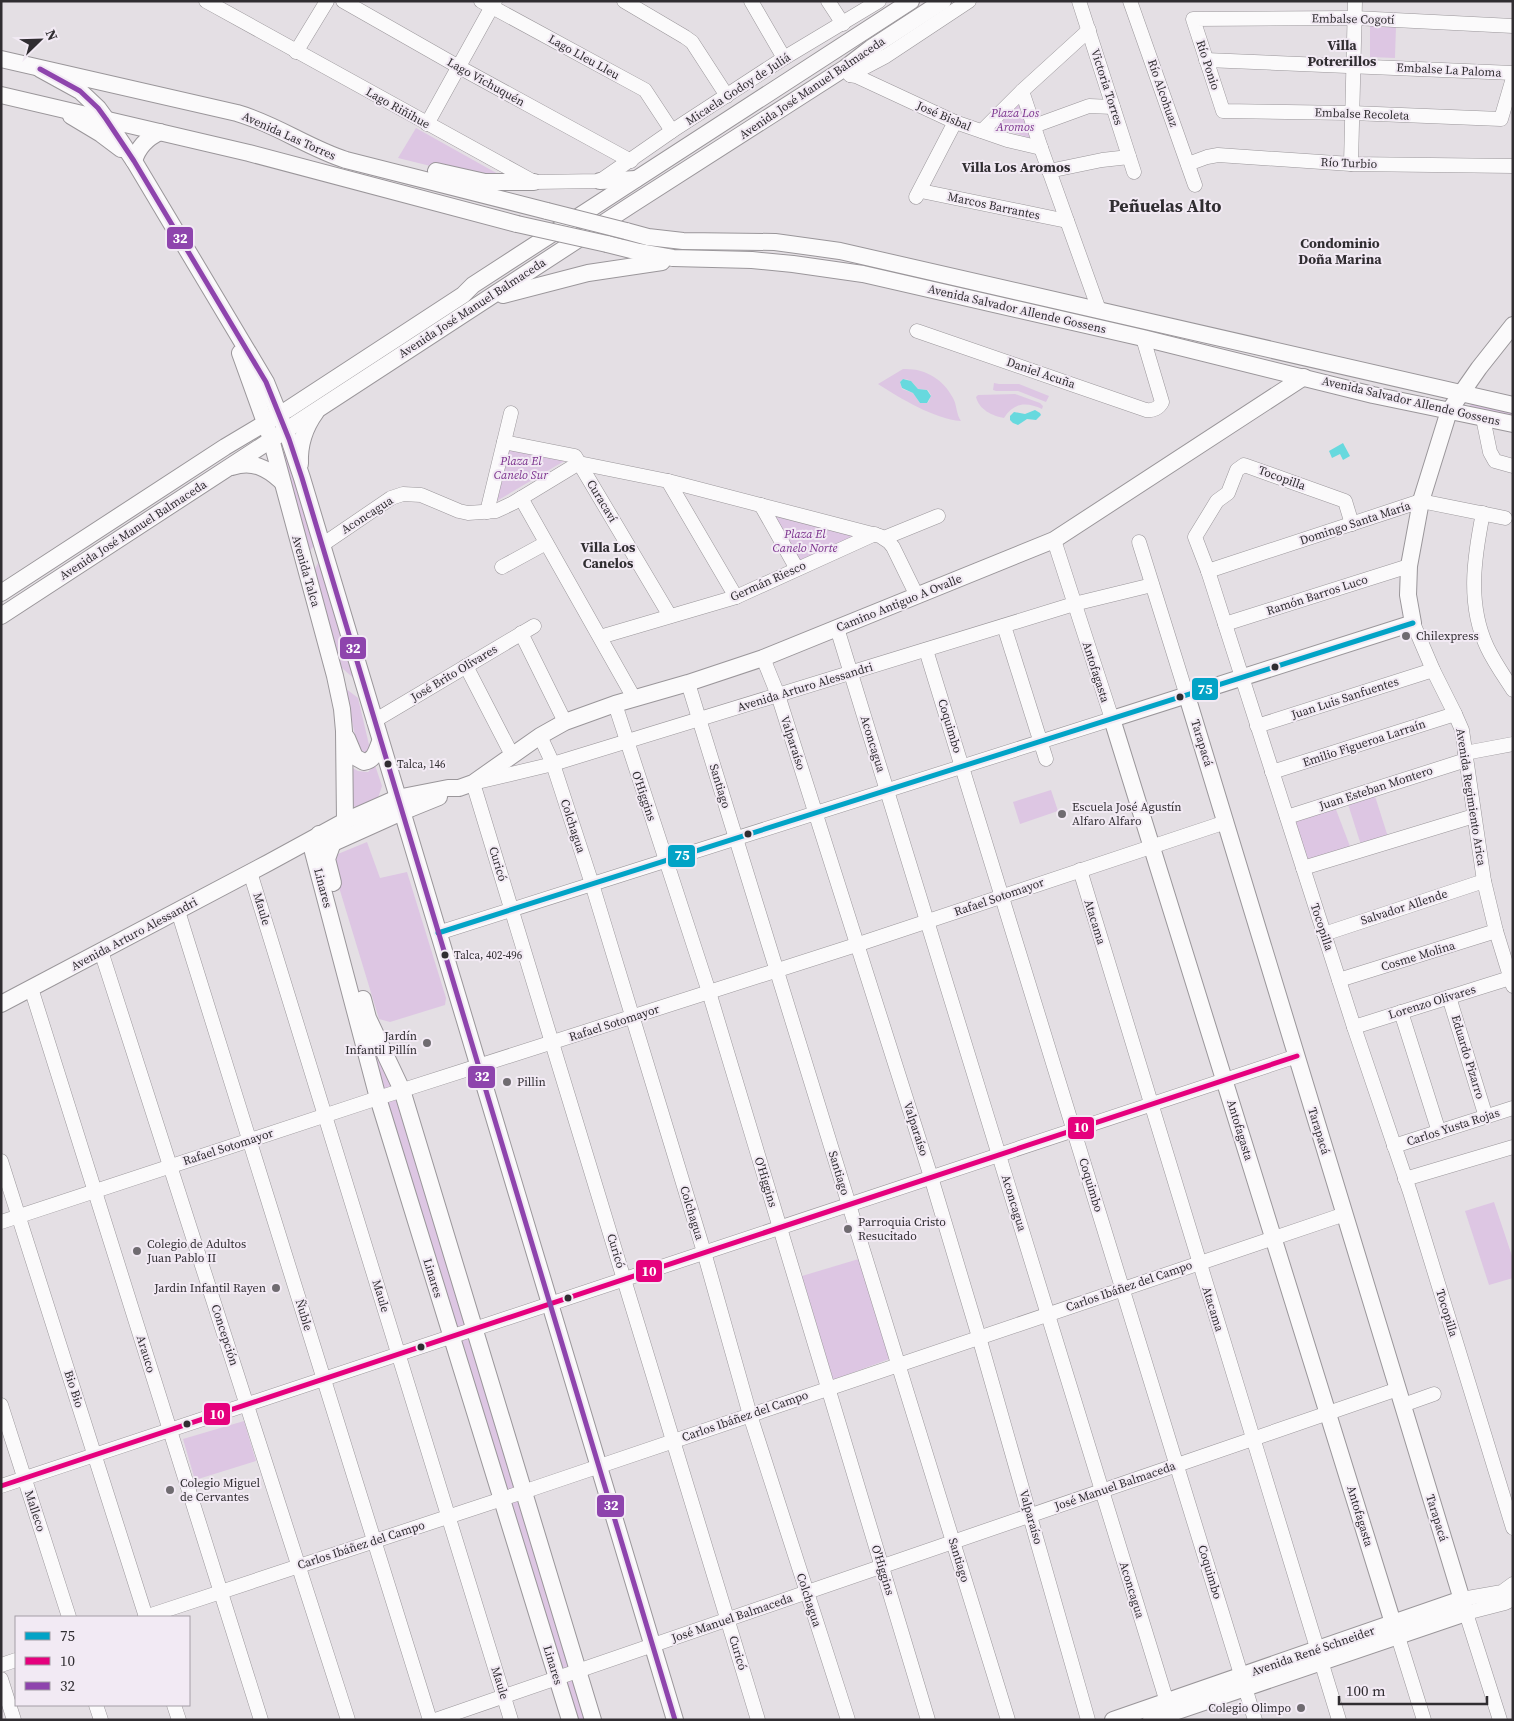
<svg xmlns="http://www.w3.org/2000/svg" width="1514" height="1721" font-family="'Source Serif 4',serif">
  <rect width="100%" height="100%" fill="#e4dfe4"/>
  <g fill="#ddc6e3" fill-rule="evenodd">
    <path d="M1370,24L1396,25L1395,58L1370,57Z"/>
    <path d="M1021,100L1034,139L991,126Z"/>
    <path d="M416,128L500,175H467L398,158Z"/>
    <path d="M903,369C925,368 943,379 953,398C957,405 956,414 961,421C934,419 900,398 878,384ZM903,379C911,379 914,384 918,389L928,390L931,395L929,401L927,403H920L913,393L902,389L900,382Z"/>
    <path d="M994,383L999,384H1019L1049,396L1046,402L1018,391H996L993,390Z"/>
    <path d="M1015,394L1040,403L1043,406L1042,409C1027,402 1014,402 1004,418C993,416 979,410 976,397L978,395Z"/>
    <path d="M1472,404L1513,412V418L1465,409Z"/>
    <path d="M514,448L566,460L495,502L507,451Z"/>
    <path d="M286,452L316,543L309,552L281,455Z"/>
    <path d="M769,515L856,536L800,561Z"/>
    <path d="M320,559L358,682L342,668L314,571Z"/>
    <path d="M345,688L358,698L370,749L366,756L358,750Z"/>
    <path d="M375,765L382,786L378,798L357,809L350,803L349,766L358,771L368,772Z"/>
    <path d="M1051,790L1058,811L1020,824L1013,802Z"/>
    <path d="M1374,793L1388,837L1361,845L1347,801Z"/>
    <path d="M1335,807L1351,849L1307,863L1293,819Z"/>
    <path d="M367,842L380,878L407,872L446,998L445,1005L390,1022L379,1019L331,861L333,856Z"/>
    <path d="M372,1039L397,1097L588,1720H575L384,1102Z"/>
    <path d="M1494,1202L1513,1259V1278L1489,1285L1465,1211Z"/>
    <path d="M862,1258L892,1358L833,1380L802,1276Z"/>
    <path d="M244,1421L256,1461L195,1480L183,1439Z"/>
  </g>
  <g fill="#67d9de">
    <path d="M903,379L911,381L918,389L927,390L931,396L927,403H920L913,393L902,388L900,382Z"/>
    <path d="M1035,410L1040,413L1041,415L1036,420L1027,419L1018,425L1013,423L1010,420V416L1014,412L1025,414Z"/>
    <path d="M1343,443L1350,456L1343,460L1340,454L1332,458L1329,451Z"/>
  </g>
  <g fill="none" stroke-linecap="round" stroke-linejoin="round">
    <defs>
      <g id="minor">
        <path d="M206,1L534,182L600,181L672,131L784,58L879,1"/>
        <path d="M343,1L459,67L631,161"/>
        <path d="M481,1L645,90L672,131"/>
        <path d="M624,1L685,37L692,42L727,96"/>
        <path d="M751,1L784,58"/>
        <path d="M828,1L843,24"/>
        <path d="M1079,1L1134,172"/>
        <path d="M1130,1L1195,185"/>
        <path d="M1513,26L1355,18L1193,19L1223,111L1352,113L1501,119L1513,78"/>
        <path d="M296,52L327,1"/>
        <path d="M1206,60L1513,73"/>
        <path d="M850,75L856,76L955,122L1007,140L1041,148"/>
        <path d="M850,75L886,56L969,1"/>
        <path d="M1022,91L1041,148L1099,310"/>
        <path d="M427,124L495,1"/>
        <path d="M1034,126L1089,106L1113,107"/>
        <path d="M982,131L1022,91L1089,30"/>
        <path d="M1188,164L1207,157L1218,155L1351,164L1513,166"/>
        <path d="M1351,164L1355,1"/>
        <path d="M1049,171L1102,160L1129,157"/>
        <path d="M921,191L1067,221"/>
        <path d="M916,197L955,122"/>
        <path d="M917,331L1146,410C1153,411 1159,408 1162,402L1143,338"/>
        <path d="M1483,418L1490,452L1495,461L1513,466"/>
        <path d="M504,442L575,456L670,616"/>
        <path d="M668,481L736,597"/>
        <path d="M521,498L634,698"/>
        <path d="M761,505L797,569"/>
        <path d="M487,512L511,413"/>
        <path d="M1483,513C1474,558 1467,604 1487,647C1494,662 1504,676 1513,690"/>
        <path d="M1352,524L1345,501L1244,465L1237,470L1228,493L1217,501L1195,537L1208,571L1354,1027L1410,1192L1513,1528"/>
        <path d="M884,538L938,516"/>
        <path d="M1139,542L1187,696"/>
        <path d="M322,545L391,498L403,494L421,495L459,511L468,513L496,511L513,503L579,463L668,481L880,536L889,542L893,547L917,596"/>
        <path d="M502,567L546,543"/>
        <path d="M1208,571L1421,501L1505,518"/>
        <path d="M1413,623L1433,670L1455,714L1462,730L1484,881L1496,931L1513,986"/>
        <path d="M1225,624L1409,566"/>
        <path d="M1004,626L1046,759"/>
        <path d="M837,628L1170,1712"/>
        <path d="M521,633L565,722"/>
        <path d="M600,637L736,597L875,534"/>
        <path d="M926,650L1255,1720"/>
        <path d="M763,658L778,695L931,1177L979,1337L1088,1720"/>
        <path d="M466,666L512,755"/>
        <path d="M688,683L1008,1720"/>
        <path d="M615,704L709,992L928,1720"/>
        <path d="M374,721L534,626"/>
        <path d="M1257,726L1433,670"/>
        <path d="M540,736L553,764L592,884L704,1252L750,1415L848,1720"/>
        <path d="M1465,753L1513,744"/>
        <path d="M1272,772L1455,714"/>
        <path d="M1287,817L1466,760"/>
        <path d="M1303,868L1474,816"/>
        <path d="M1080,870L1339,1720"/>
        <path d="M250,872L511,1720"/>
        <path d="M178,911L430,1720"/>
        <path d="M438,933L1112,719L1054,540"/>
        <path d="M1324,934L1484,881"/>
        <path d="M101,951L348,1720"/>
        <path d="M1339,980L1496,931"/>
        <path d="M31,988L261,1720"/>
        <path d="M1449,997L1486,1117"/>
        <path d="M1401,1012L1439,1132"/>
        <path d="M1354,1027L1510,978"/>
        <path d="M1394,1146L1513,1108"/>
        <path d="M1,1161L146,1617"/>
        <path d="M1405,1179L1513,1147"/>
        <path d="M1,1222L378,1098L856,945L1226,822"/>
        <path d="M1,1405L69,1617"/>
        <path d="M1403,1405L1434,1394"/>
        <path d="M1,1486L1297,1056"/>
        <path d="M1462,1599L1502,1592L1513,1584"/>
        <path d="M145,1617L523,1492L1345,1214"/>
        <path d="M1395,1627L1424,1720"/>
        <path d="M1,1665L16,1660"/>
        <path d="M1,1679L14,1720"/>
        <path d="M96,1705L101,1720"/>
        <path d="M174,1705L179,1720"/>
        <path d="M435,1720L1398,1389"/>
        <path d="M758,1720L473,783L553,764L1074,604L1152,585"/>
        <path d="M1500,1720L1466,1613L1505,1603L1513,1599"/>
      </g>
      <g id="major">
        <path d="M1,59L237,113C276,124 308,148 346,160L547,211"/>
        <path d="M40,69L80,91L98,108L106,119L134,161L266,382L289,439L302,478L675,1720"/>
        <path d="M1,95L249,153L517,224"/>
        <path d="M71,116L101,134L121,149"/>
        <path d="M134,161C138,147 147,138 160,132"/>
        <path d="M436,171L485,182H534"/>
        <path d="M600,181L636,179"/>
        <path d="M626,231L648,237L683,241L775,242L840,251L1513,405"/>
        <path d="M607,244L639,252L673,258L752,260L793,264L863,274L1143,338L1373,395L1513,424"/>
        <path d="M503,295L588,273L662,262"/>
        <path d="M240,353L271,439L335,676L342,709L344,731L345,821"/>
        <path d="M300,464C299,444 305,427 316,412"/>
        <path d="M232,467C252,460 267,468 281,481"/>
        <path d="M1,593L225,447L287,410L463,295L473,285L911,1"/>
        <path d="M1,616L631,205L845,68L871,48L943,1"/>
        <path d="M347,738L355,757L364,762C375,760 376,751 380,742"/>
        <path d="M319,834L313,852L378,1098L570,1720"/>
        <path d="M332,845L327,859L333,883"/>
        <path d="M322,848L402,812L439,797"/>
        <path d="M363,999L368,1018L402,1090L593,1720"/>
        <path d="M1,1004L268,863L345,821L397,798L448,788H459L473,783L540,736L565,722L615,704L688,683L763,658L1054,540L1304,377"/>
        <path d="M1393,1623L1112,719L1413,623L1408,595L1409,566L1421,501L1449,411L1479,368L1513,325"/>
        <path d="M1113,1720L1462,1599"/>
        <path d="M1151,1720L1466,1613L1187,696"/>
      </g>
    </defs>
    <use href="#minor" stroke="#9a969a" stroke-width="15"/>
    <use href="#major" stroke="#9a969a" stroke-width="18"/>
    <use href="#minor" stroke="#fbfafb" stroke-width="14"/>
    <use href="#major" stroke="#fbfafb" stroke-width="16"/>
    <defs>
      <g id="major-bridge">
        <path d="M547,211L626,231"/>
        <path d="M517,224L607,244"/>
      </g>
    </defs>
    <use href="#major-bridge" stroke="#9a969a" stroke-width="18" stroke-linecap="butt"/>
    <use href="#major-bridge" stroke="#fbfafb" stroke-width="16"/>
    <defs>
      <path id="bus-1" d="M438,933L1413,623"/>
      <path id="bus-2" d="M1,1486L1297,1056"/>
      <path id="bus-3" d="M40,69L80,91L98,108L106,119L134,161L266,382L289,439L302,478L675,1720"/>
    </defs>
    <use href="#bus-1" stroke="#f2eaf4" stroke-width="9"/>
    <use href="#bus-2" stroke="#f2eaf4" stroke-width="9"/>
    <use href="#bus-3" stroke="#f2eaf4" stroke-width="9"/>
    <use href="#bus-1" stroke="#02a3c6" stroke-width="5"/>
    <use href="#bus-2" stroke="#e5007d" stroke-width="5"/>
    <use href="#bus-3" stroke="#8e44ad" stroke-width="5"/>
  </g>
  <g fill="#6f6b70" stroke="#f2eaf4" stroke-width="2">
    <circle cx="1406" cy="636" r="5"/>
    <circle cx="1062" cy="814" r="5"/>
    <circle cx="427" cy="1043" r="5"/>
    <circle cx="507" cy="1082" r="5"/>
    <circle cx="848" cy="1229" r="5"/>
    <circle cx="137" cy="1251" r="5"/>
    <circle cx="276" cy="1288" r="5"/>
    <circle cx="170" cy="1490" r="5"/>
    <circle cx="1301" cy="1708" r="5"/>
  </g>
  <g fill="#302d31" stroke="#f2eaf4" stroke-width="2">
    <circle cx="1275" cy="667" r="4.5"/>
    <circle cx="1180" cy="697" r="4.5"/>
    <circle cx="388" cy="764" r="4.5"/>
    <circle cx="748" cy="834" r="4.5"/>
    <circle cx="445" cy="955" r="4.5"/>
    <circle cx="568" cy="1298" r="4.5"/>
    <circle cx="421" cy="1347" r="4.5"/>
    <circle cx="187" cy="1424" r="4.5"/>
  </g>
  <g text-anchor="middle" stroke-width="4" stroke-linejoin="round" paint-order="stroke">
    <g font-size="11" fill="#302d31" stroke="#f2eaf4" text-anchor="start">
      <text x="397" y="768">Talca, 146</text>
      <text x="454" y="959">Talca, 402-496</text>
    </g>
    <g font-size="12" fill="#302d31" stroke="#f2eaf4">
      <text transform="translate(1353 19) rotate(1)" y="4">Embalse Cogotí</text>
      <text transform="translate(584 57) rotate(29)" y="4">Lago Lleu Lleu</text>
      <text transform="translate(1208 65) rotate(72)" y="4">Río Ponio</text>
      <text transform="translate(1449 70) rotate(3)" y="4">Embalse La Paloma</text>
      <text transform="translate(486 82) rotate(29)" y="4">Lago Vichuquén</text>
      <text transform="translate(1107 87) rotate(72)" y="4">Victoria Torres</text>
      <text transform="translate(812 88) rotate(-34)" y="4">Avenida José Manuel Balmaceda</text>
      <text transform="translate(738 89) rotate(-33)" y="4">Micaela Godoy de Juliá</text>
      <text transform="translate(1163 93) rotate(71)" y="4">Río Alcohuaz</text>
      <text transform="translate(398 108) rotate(29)" y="4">Lago Riñihue</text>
      <text transform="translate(1362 114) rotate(2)" y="4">Embalse Recoleta</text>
      <text transform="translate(944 116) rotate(23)" y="4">José Bisbal</text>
      <text transform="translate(289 136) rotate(24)" y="4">Avenida Las Torres</text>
      <text transform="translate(1349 163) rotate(2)" y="4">Río Turbio</text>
      <text transform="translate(994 206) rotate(12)" y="4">Marcos Barrantes</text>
      <text transform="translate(472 308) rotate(-33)" y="4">Avenida José Manuel Balmaceda</text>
      <text transform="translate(1017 309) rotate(13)" y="4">Avenida Salvador Allende Gossens</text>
      <text transform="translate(1041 373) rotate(19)" y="4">Daniel Acuña</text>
      <text transform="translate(1411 401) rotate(13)" y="4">Avenida Salvador Allende Gossens</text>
      <text transform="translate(1282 478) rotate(20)" y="4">Tocopilla</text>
      <text transform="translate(602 501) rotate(59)" y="4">Curacaví</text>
      <text transform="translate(367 515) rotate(-33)" y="4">Aconcagua</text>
      <text transform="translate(1355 523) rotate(-18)" y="4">Domingo Santa María</text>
      <text transform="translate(133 530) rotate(-33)" y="4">Avenida José Manuel Balmaceda</text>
      <text transform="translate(306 571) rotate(74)" y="4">Avenida Talca</text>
      <text transform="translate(768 581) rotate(-24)" y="4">Germán Riesco</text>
      <text transform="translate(1317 595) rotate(-18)" y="4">Ramón Barros Luco</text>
      <text transform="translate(899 603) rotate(-22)" y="4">Camino Antiguo A Ovalle</text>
      <text transform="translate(1096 672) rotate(72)" y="4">Antofagasta</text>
      <text transform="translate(454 673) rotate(-31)" y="4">José Brito Olivares</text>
      <text transform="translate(805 687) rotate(-17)" y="4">Avenida Arturo Alessandri</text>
      <text transform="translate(1345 698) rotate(-18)" y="4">Juan Luis Sanfuentes</text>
      <text transform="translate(950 726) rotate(73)" y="4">Coquimbo</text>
      <text transform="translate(793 743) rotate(72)" y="4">Valparaíso</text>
      <text transform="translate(1202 743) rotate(73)" y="4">Tarapacá</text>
      <text transform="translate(1364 743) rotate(-18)" y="4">Emilio Figueroa Larraín</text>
      <text transform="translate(873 744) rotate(73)" y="4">Aconcagua</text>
      <text transform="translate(720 786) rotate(73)" y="4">Santiago</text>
      <text transform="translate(1376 788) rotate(-18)" y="4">Juan Esteban Montero</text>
      <text transform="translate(644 796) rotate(71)" y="4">O'Higgins</text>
      <text transform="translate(1471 797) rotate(81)" y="4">Avenida Regimiento Arica</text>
      <text transform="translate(573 826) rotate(72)" y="4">Colchagua</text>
      <text transform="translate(498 864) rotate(73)" y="4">Curicó</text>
      <text transform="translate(323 888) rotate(75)" y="4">Linares</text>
      <text transform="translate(999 897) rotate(-19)" y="4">Rafael Sotomayor</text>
      <text transform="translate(1404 907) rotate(-18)" y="4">Salvador Allende</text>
      <text transform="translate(262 909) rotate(73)" y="4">Maule</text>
      <text transform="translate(1095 922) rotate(73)" y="4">Atacama</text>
      <text transform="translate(1322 927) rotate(72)" y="4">Tocopilla</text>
      <text transform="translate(134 934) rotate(-28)" y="4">Avenida Arturo Alessandri</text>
      <text transform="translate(1418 956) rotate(-17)" y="4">Cosme Molina</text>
      <text transform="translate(1432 1002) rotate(-17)" y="4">Lorenzo Olivares</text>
      <text transform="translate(614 1023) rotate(-18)" y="4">Rafael Sotomayor</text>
      <text transform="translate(1468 1057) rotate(73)" y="4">Eduardo Pizarro</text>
      <text transform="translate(1453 1127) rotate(-18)" y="4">Carlos Yusta Rojas</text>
      <text transform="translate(916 1129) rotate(72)" y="4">Valparaíso</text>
      <text transform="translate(1240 1130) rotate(73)" y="4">Antofagasta</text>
      <text transform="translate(1319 1131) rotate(73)" y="4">Tarapacá</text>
      <text transform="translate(228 1147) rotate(-18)" y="4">Rafael Sotomayor</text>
      <text transform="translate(839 1173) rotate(73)" y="4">Santiago</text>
      <text transform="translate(766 1182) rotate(73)" y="4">O'Higgins</text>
      <text transform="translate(1091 1185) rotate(73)" y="4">Coquimbo</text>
      <text transform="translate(1014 1203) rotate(73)" y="4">Aconcagua</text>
      <text transform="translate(692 1213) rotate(73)" y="4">Colchagua</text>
      <text transform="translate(616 1251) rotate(73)" y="4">Curicó</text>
      <text transform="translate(433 1278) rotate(73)" y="4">Linares</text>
      <text transform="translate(1129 1286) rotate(-19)" y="4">Carlos Ibáñez del Campo</text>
      <text transform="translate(381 1296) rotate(73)" y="4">Maule</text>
      <text transform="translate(1213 1309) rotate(73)" y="4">Atacama</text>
      <text transform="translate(1447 1313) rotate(73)" y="4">Tocopilla</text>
      <text transform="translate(304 1315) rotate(73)" y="4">Ñuble</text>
      <text transform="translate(225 1335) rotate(72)" y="4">Concepción</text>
      <text transform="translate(146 1354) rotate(73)" y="4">Arauco</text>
      <text transform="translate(74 1389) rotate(72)" y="4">Bio Bio</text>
      <text transform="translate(745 1416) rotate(-19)" y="4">Carlos Ibáñez del Campo</text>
      <text transform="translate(1115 1486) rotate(-19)" y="4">José Manuel Balmaceda</text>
      <text transform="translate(35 1511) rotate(72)" y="4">Malleco</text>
      <text transform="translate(1360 1516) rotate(73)" y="4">Antofagasta</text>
      <text transform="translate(1031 1517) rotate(74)" y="4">Valparaíso</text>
      <text transform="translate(1437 1518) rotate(73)" y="4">Tarapacá</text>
      <text transform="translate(361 1545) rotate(-18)" y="4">Carlos Ibáñez del Campo</text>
      <text transform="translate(959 1560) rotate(73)" y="4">Santiago</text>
      <text transform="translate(883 1570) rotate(73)" y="4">O'Higgins</text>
      <text transform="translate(1210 1572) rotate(73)" y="4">Coquimbo</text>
      <text transform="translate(1132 1590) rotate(73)" y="4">Aconcagua</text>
      <text transform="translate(809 1600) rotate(72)" y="4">Colchagua</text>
      <text transform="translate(732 1618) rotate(-19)" y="4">José Manuel Balmaceda</text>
      <text transform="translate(1313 1651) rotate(-19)" y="4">Avenida René Schneider</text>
      <text transform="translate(738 1653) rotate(73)" y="4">Curicó</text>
      <text transform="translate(553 1665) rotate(73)" y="4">Linares</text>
      <text transform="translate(500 1683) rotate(73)" y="4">Maule</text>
    </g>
    <g font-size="12" font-style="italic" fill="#7a308c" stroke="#f2eaf4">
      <text x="1015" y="117">Plaza Los<tspan x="1015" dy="14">Aromos</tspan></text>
      <text x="521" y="465">Plaza El<tspan x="521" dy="14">Canelo Sur</tspan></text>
      <text x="805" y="538">Plaza El<tspan x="805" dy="14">Canelo Norte</tspan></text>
    </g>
    <g font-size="12" fill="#302d31" stroke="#f2eaf4" text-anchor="start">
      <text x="1416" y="640">Chilexpress</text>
      <text x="1072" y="811">Escuela José Agustín<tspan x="1072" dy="14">Alfaro Alfaro</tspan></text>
      <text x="417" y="1040" text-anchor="end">Jardín<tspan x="417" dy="14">Infantil Pillín</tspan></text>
      <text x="517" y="1086">Pillin</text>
      <text x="858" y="1226">Parroquia Cristo<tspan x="858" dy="14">Resucitado</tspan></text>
      <text x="147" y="1248">Colegio de Adultos<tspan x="147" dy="14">Juan Pablo II</tspan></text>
      <text x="266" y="1292" text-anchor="end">Jardin Infantil Rayen</text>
      <text x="180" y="1487">Colegio Miguel<tspan x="180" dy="14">de Cervantes</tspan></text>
      <text x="1291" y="1712" text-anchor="end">Colegio Olimpo</text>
    </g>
    <g font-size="14" font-weight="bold" fill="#302d31" stroke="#f2eaf4">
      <text x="1342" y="50">Villa<tspan x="1342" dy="16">Potrerillos</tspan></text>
      <text x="1016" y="172">Villa Los Aromos</text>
      <text x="1340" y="248">Condominio<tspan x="1340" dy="16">Doña Marina</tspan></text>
      <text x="608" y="552">Villa Los<tspan x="608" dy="16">Canelos</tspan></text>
    </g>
    <g font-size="18" font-weight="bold" fill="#302d31" stroke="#f2eaf4">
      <text x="1165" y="212">Peñuelas Alto</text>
    </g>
  </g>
  <g stroke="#f2eaf4" stroke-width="2">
    <rect x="166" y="226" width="28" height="24" rx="5" fill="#8e44ad"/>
    <rect x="339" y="636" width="28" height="24" rx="5" fill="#8e44ad"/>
    <rect x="1191" y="677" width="28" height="24" rx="5" fill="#02a3c6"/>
    <rect x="667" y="844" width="29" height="24" rx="5" fill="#02a3c6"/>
    <rect x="467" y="1065" width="29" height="24" rx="5" fill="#8e44ad"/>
    <rect x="1067" y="1116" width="28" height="24" rx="5" fill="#e5007d"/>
    <rect x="635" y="1259" width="28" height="24" rx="5" fill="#e5007d"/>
    <rect x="203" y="1402" width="28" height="24" rx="5" fill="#e5007d"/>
    <rect x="596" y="1494" width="29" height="24" rx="5" fill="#8e44ad"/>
  </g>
  <g font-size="14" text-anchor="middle" font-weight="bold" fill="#fff">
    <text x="180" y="243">32</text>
    <text x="353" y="653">32</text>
    <text x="1205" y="694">75</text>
    <text x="682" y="860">75</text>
    <text x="482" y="1081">32</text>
    <text x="1081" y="1132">10</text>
    <text x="649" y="1276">10</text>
    <text x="217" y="1419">10</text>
    <text x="611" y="1510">32</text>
  </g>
  <rect width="1514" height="1721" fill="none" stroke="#302d31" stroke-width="5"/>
  <rect x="15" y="1616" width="175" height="90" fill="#f2eaf4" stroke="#a49ea6"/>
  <rect x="25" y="1632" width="25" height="8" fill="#02a3c6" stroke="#a49ea6"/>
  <text x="60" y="1641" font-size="15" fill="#302d31">75</text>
  <rect x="25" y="1657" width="25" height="8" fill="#e5007d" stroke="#a49ea6"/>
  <text x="60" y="1666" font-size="15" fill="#302d31">10</text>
  <rect x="25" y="1682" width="25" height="8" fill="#8e44ad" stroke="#a49ea6"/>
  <text x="60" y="1691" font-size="15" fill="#302d31">32</text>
  <g transform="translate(40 40) rotate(67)" stroke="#f2eaf4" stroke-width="4" paint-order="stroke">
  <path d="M0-4L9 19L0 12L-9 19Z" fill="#302d31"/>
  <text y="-8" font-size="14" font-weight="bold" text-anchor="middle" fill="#302d31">N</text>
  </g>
  <path d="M1339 1696v8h148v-8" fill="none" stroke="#302d31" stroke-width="2.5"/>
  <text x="1346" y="1696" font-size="15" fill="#302d31" stroke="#f2eaf4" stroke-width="4" paint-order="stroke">100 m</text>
</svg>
